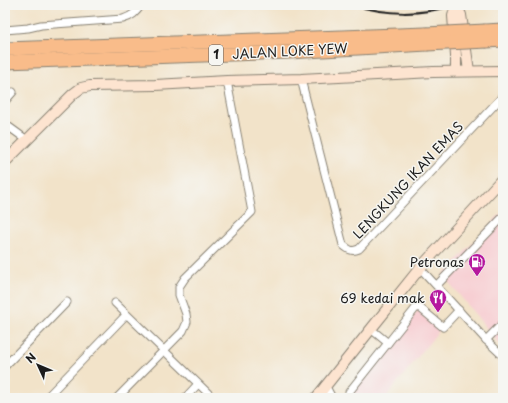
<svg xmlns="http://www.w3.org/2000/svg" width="508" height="403" font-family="'Playpen Sans',sans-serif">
  <rect width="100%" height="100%" fill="#f6f6f2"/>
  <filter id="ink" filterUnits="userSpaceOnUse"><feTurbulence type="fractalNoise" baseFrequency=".025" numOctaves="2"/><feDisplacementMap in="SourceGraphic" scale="8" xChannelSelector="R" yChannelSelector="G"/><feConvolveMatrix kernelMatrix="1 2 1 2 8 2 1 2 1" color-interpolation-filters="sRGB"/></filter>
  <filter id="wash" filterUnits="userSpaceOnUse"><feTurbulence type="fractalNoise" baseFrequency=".012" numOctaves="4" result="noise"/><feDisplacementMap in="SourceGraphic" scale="16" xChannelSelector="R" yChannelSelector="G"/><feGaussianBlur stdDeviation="0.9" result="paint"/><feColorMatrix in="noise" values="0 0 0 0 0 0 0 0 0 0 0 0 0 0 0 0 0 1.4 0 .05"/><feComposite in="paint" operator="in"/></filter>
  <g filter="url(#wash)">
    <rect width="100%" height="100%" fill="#f2e3c9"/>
    <g fill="#f7cfd3">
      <path d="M503,211V347L500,345L443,275Z"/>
      <path d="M418,310L441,328L385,398H357L352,392Z"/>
    </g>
  </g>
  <g filter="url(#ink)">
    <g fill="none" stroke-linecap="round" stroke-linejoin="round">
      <defs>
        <g id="street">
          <path d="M5,30L28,28L41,25L123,19C132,16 136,13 141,5"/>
          <path d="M301,79L343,245C349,250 352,252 359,249L501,98L503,93"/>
          <path d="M5,101L13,92"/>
          <path d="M5,124L27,140"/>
          <path d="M420,268L486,340L503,356"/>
          <path d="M437,285L503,217"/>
          <path d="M115,303L213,398"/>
          <path d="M371,329L388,343"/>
          <path d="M486,340L503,323"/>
          <path d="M5,366L67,302"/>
          <path d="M325,385L332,398"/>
          <path d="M349,392L415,309L418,307L420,308L443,327L459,310"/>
          <path d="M46,398L126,315"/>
          <path d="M117,398L183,331L187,322L186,314L179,295V287L185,278L252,212L227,81"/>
          <path d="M185,398L198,384"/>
        </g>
        <g id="secondary">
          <path d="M456,5L461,15L469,71"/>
          <path d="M456,71V56L453,16L456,6"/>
          <path d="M5,162L73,94L81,88L90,86L155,85L227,81L301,79L433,72L503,71"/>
          <path d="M316,398L371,329L420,268L503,178"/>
        </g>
        <g id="highway">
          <path d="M485,31L503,30"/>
          <path d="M487,41L503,40"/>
          <path d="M5,49L426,34"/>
          <path d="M5,62L289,52L427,44"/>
        </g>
      </defs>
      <use href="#street" stroke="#878072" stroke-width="9"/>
      <use href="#secondary" stroke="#878072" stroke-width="12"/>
      <use href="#highway" stroke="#878072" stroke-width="15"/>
      <use href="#street" stroke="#fff" stroke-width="7"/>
      <use href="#secondary" stroke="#fde4d0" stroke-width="10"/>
      <use href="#highway" stroke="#f9bc8a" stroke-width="13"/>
      <path stroke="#1c1c1c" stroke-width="2" d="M352,5C388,15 419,16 455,5"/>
      <defs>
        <g id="highway-bridge">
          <path d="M426,34L485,31"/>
          <path d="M427,44L487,41"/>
        </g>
      </defs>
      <use href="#highway-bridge" stroke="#878072" stroke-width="15" stroke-linecap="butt"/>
      <use href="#highway-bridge" stroke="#f9bc8a" stroke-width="13"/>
    </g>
  </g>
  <defs>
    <symbol id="fuel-pin" viewBox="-11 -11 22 30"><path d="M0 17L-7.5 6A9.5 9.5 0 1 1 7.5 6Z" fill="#b5179e" stroke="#f6f6f2"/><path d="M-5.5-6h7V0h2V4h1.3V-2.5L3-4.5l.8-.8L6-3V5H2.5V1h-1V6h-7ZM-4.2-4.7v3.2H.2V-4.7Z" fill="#fff"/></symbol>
    <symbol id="restaurant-pin" viewBox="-11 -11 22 30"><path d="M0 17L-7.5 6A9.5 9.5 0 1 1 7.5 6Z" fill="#b5179e" stroke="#f6f6f2"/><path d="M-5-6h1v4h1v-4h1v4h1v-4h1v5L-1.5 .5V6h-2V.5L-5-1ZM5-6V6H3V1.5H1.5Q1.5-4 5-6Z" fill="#fff"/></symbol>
  </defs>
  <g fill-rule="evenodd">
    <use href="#fuel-pin" x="467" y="252" width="20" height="27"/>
    <use href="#restaurant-pin" x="428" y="288" width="20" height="27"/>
  </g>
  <g text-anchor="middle" stroke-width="3" stroke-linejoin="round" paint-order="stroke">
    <rect fill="#f6f6f2" stroke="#5d5d5c" stroke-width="1" x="209" y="45" width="14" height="20" rx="3"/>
    <g font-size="12" font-weight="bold" fill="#1c1c1c">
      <text x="216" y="59">1</text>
    </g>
    <g font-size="13" fill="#1c1c1c" stroke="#f6f6f2">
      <text transform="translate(290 51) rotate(-3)" y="5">JALAN LOKE YEW</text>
      <text transform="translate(408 180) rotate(-47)" y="5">LENGKUNG IKAN EMAS</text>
    </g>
    <g font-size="13" fill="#1c1c1c" stroke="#f6f6f2" text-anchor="end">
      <text x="464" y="267">Petronas</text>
      <text x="425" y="303">69 kedai mak</text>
    </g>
  </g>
  <rect width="508" height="403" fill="none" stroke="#f6f6f2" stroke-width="20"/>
  <g transform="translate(38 365) rotate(314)" stroke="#f6f6f2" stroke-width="3" paint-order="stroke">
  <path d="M0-3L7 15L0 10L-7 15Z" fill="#1c1c1c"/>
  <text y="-6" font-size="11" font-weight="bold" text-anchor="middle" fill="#1c1c1c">N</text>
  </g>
</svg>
